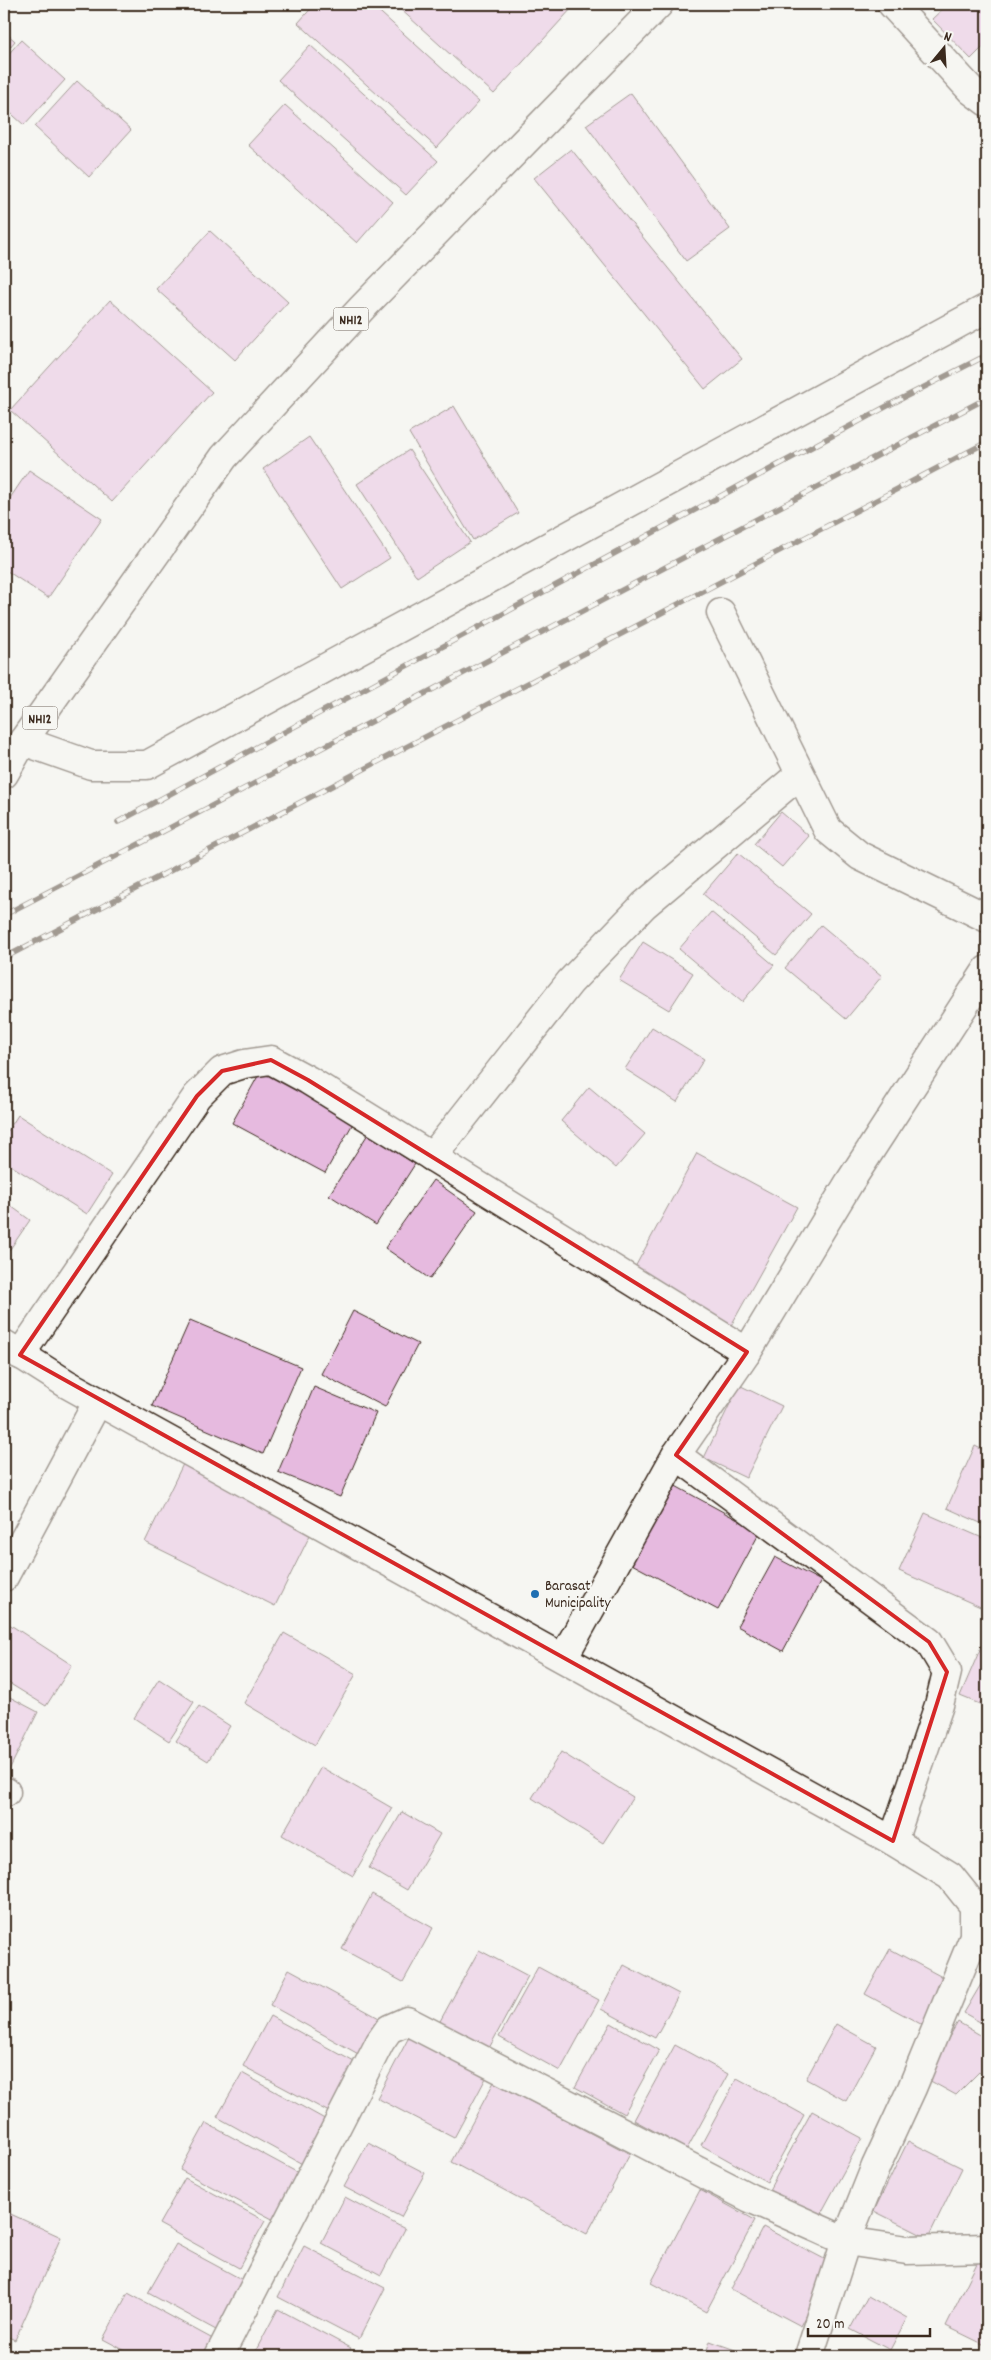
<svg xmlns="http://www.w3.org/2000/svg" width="991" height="2360" font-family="Dekko,sans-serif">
  <rect width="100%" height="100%" fill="#f6f6f2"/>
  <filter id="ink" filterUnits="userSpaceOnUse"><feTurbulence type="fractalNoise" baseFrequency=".02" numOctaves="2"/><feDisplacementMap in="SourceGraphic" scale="10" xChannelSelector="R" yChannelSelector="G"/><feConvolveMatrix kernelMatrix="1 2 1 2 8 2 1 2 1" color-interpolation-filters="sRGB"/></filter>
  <g filter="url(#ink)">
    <g fill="#e6badf" stroke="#3b2a1e">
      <path d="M315,4H371L479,102L437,148L298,23Z"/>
      <path d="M400,4H568L572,8L494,94L398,7Z"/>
      <path d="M948,4H987V43L971,59L932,19Z"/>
      <path d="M4,31L15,41L4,54Z"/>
      <path d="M21,40L65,80L24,125L4,107V59Z"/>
      <path d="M310,45L438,161L406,195L278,80Z"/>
      <path d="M77,81L131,130L89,177L35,127Z"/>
      <path d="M631,93L730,229L686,261L586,125Z"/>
      <path d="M285,105L393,202L357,243L248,145Z"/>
      <path d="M571,149L742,359L705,389L534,178Z"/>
      <path d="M210,231L288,302L235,360L156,289Z"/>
      <path d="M110,300L212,392L112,502L10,410Z"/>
      <path d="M454,406L518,513L473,540L409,433Z"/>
      <path d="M309,437L390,558L342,589L263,469Z"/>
      <path d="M409,450L470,542L417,577L357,484Z"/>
      <path d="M29,470L102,519L48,598L4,569V507Z"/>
      <path d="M781,812L809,836L782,867L754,844Z"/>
      <path d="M738,853L811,914L776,955L703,894Z"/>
      <path d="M711,912L774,965L742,1002L679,949Z"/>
      <path d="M821,925L882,976L846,1019L785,968Z"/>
      <path d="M643,942L693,973L669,1010L619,980Z"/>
      <path d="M652,1027L704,1059L677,1102L625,1069Z"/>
      <path d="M263,1067L356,1118L325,1173L232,1123Z"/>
      <path d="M589,1087L645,1134L616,1168L561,1121Z"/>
      <path d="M18,1115L112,1175L87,1214L4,1161V1137Z"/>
      <path d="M368,1134L415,1164L376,1225L329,1195Z"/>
      <path d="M697,1153L797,1207L728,1331L634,1269Z"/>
      <path d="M433,1180L477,1211L430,1279L385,1248Z"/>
      <path d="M4,1201L30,1220L4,1258Z"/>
      <path d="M353,1311L418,1344L385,1407L321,1374Z"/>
      <path d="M190,1320L301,1367L263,1454L152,1406Z"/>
      <path d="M739,1385L782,1406L746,1478L704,1458Z"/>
      <path d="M314,1387L376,1413L340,1497L278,1472Z"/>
      <path d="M975,1446L987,1452V1526L947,1508Z"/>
      <path d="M184,1462L314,1527L275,1606L145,1542Z"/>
      <path d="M670,1483L760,1532L718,1610L628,1562Z"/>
      <path d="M925,1513L987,1540V1604L985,1609L899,1571Z"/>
      <path d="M775,1557L821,1581L783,1651L737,1626Z"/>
      <path d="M9,1624L72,1665L46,1706L4,1680V1633Z"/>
      <path d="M284,1633L356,1674L315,1745L244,1703Z"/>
      <path d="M987,1633V1707L960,1696Z"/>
      <path d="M159,1679L194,1702L169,1741L134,1718Z"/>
      <path d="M4,1694L38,1712L7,1774L4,1773Z"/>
      <path d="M199,1706L230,1726L208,1761L176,1741Z"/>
      <path d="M561,1752L633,1797L603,1843L532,1798Z"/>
      <path d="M321,1767L392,1808L353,1876L282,1835Z"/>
      <path d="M402,1812L440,1834L407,1890L369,1868Z"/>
      <path d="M372,1894L433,1928L403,1982L342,1949Z"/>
      <path d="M890,1949L955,1984L930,2029L865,1994Z"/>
      <path d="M479,1950L528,1976L488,2050L439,2023Z"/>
      <path d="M624,1965L679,1994L655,2038L601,2009Z"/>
      <path d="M538,1967L599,2000L560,2071L499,2037Z"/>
      <path d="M289,1969L381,2019L362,2056L270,2005Z"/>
      <path d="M987,1974V2026L964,2013Z"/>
      <path d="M270,2016L356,2063L329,2112L243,2066Z"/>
      <path d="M958,2022L987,2039V2064L956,2095L925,2078Z"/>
      <path d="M611,2023L659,2050L624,2114L575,2087Z"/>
      <path d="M836,2024L876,2046L846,2101L806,2079Z"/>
      <path d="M409,2037L486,2078L454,2138L377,2098Z"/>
      <path d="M675,2045L728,2074L687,2149L634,2120Z"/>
      <path d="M242,2073L330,2122L306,2166L217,2117Z"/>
      <path d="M737,2078L804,2115L767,2182L701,2145Z"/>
      <path d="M494,2082L630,2154L587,2234L451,2162Z"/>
      <path d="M812,2111L862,2138L819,2217L769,2190Z"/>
      <path d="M206,2123L302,2175L276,2221L180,2170Z"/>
      <path d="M908,2141L962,2168L928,2238L874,2211Z"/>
      <path d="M368,2143L425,2173L401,2217L344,2187Z"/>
      <path d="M185,2178L265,2221L239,2268L159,2224Z"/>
      <path d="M700,2190L755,2220L706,2312L651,2283Z"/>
      <path d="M345,2197L405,2229L381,2275L321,2243Z"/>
      <path d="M4,2211L61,2237L15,2340L4,2335Z"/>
      <path d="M763,2227L834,2264L801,2326L731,2289Z"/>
      <path d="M176,2244L254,2286L227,2336L148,2293Z"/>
      <path d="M304,2246L385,2288L359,2339L278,2297Z"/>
      <path d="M979,2259L987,2263V2346L946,2326Z"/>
      <path d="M128,2293L222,2344L216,2356H135L103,2339Z"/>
      <path d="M868,2296L907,2318L890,2350L850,2329Z"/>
      <path d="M278,2309L351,2348L346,2356H263L255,2352Z"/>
      <path d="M710,2341L752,2356H705Z"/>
    </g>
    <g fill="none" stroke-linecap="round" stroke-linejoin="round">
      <defs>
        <g id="minor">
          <path d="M892,4L971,90L987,102"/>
          <path d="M721,613L828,830L860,856L987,918"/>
          <path d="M23,741L91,765H147L987,308"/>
          <path d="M432,1157L570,982L644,905L799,775"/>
          <path d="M4,1344L67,1384L893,1841L950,1876L974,1906V1937L912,2088L876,2166L846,2241L809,2356"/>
          <path d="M20,1355L197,1096L222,1071L244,1064L271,1060L308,1080L747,1352"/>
          <path d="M676,1455L929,1642L947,1672L939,1705L893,1841"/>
          <path d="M4,1577L98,1401"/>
          <path d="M563,1658L676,1455L747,1352L849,1183L987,970"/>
          <path d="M4,1792H6"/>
          <path d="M219,2356L380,2042L389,2029L407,2021L750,2198L846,2241L907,2250L987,2248"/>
        </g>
        <path id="highway" d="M4,774L23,741L224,457L362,308L659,4"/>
      </defs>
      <use href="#minor" stroke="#3b2a1e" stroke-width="31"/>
      <use href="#highway" stroke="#3b2a1e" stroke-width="31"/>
      <use href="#minor" stroke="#f6f6f2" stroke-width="28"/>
      <use href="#highway" stroke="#f6f6f2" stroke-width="28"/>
      <defs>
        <g id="rail">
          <path d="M118,822L891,404L987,355"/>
          <path d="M4,915L987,398"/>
          <path d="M4,958L987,442"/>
        </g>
      </defs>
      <use href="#rail" stroke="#3b2a1e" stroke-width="5.5"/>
      <use href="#rail" stroke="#f6f6f2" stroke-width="4" stroke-dasharray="11" stroke-linecap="butt"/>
    </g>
  </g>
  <path d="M0 0H991V2360H0ZM271,1060L308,1080L747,1352L676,1455L929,1642L947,1672L893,1841L20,1355L197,1096L222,1071Z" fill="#f6f6f2" fill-opacity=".55" fill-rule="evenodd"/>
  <path fill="none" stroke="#d62828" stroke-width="4" stroke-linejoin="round" d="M271,1060L308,1080L747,1352L676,1455L929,1642L947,1672L893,1841L20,1355L197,1096L222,1071Z"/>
  <circle fill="#1f6fb2" stroke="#f6f6f2" stroke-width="2" cx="535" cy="1594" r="5"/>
  <g text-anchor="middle" stroke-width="4" stroke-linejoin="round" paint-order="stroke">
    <g fill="#f6f6f2" stroke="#73675e" stroke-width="1">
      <rect x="333.5" y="307.5" width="35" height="23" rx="4"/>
      <rect x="22.5" y="706.5" width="35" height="23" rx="4"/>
    </g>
    <g font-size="14" font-weight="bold" fill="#3b2a1e">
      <text x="351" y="324">NH12</text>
      <text x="40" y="723">NH12</text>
    </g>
    <g font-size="15" fill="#3b2a1e" stroke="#f6f6f2" text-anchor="start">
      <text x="545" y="1590">Barasat<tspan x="545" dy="17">Municipality</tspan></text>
    </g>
  </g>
  <rect width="991" height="2360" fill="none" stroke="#f6f6f2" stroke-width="20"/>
  <rect x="10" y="10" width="971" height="2340" fill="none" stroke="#3b2a1e" stroke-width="2" filter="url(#ink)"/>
  <g transform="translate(944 48) rotate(18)" stroke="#f6f6f2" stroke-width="4" paint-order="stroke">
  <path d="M0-4L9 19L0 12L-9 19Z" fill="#3b2a1e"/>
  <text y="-8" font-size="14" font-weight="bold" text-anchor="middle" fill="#3b2a1e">N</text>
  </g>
  <path d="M808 2328v8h122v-8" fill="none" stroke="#3b2a1e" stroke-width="2.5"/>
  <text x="816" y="2328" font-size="15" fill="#3b2a1e" stroke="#f6f6f2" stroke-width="4" paint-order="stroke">20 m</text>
</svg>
